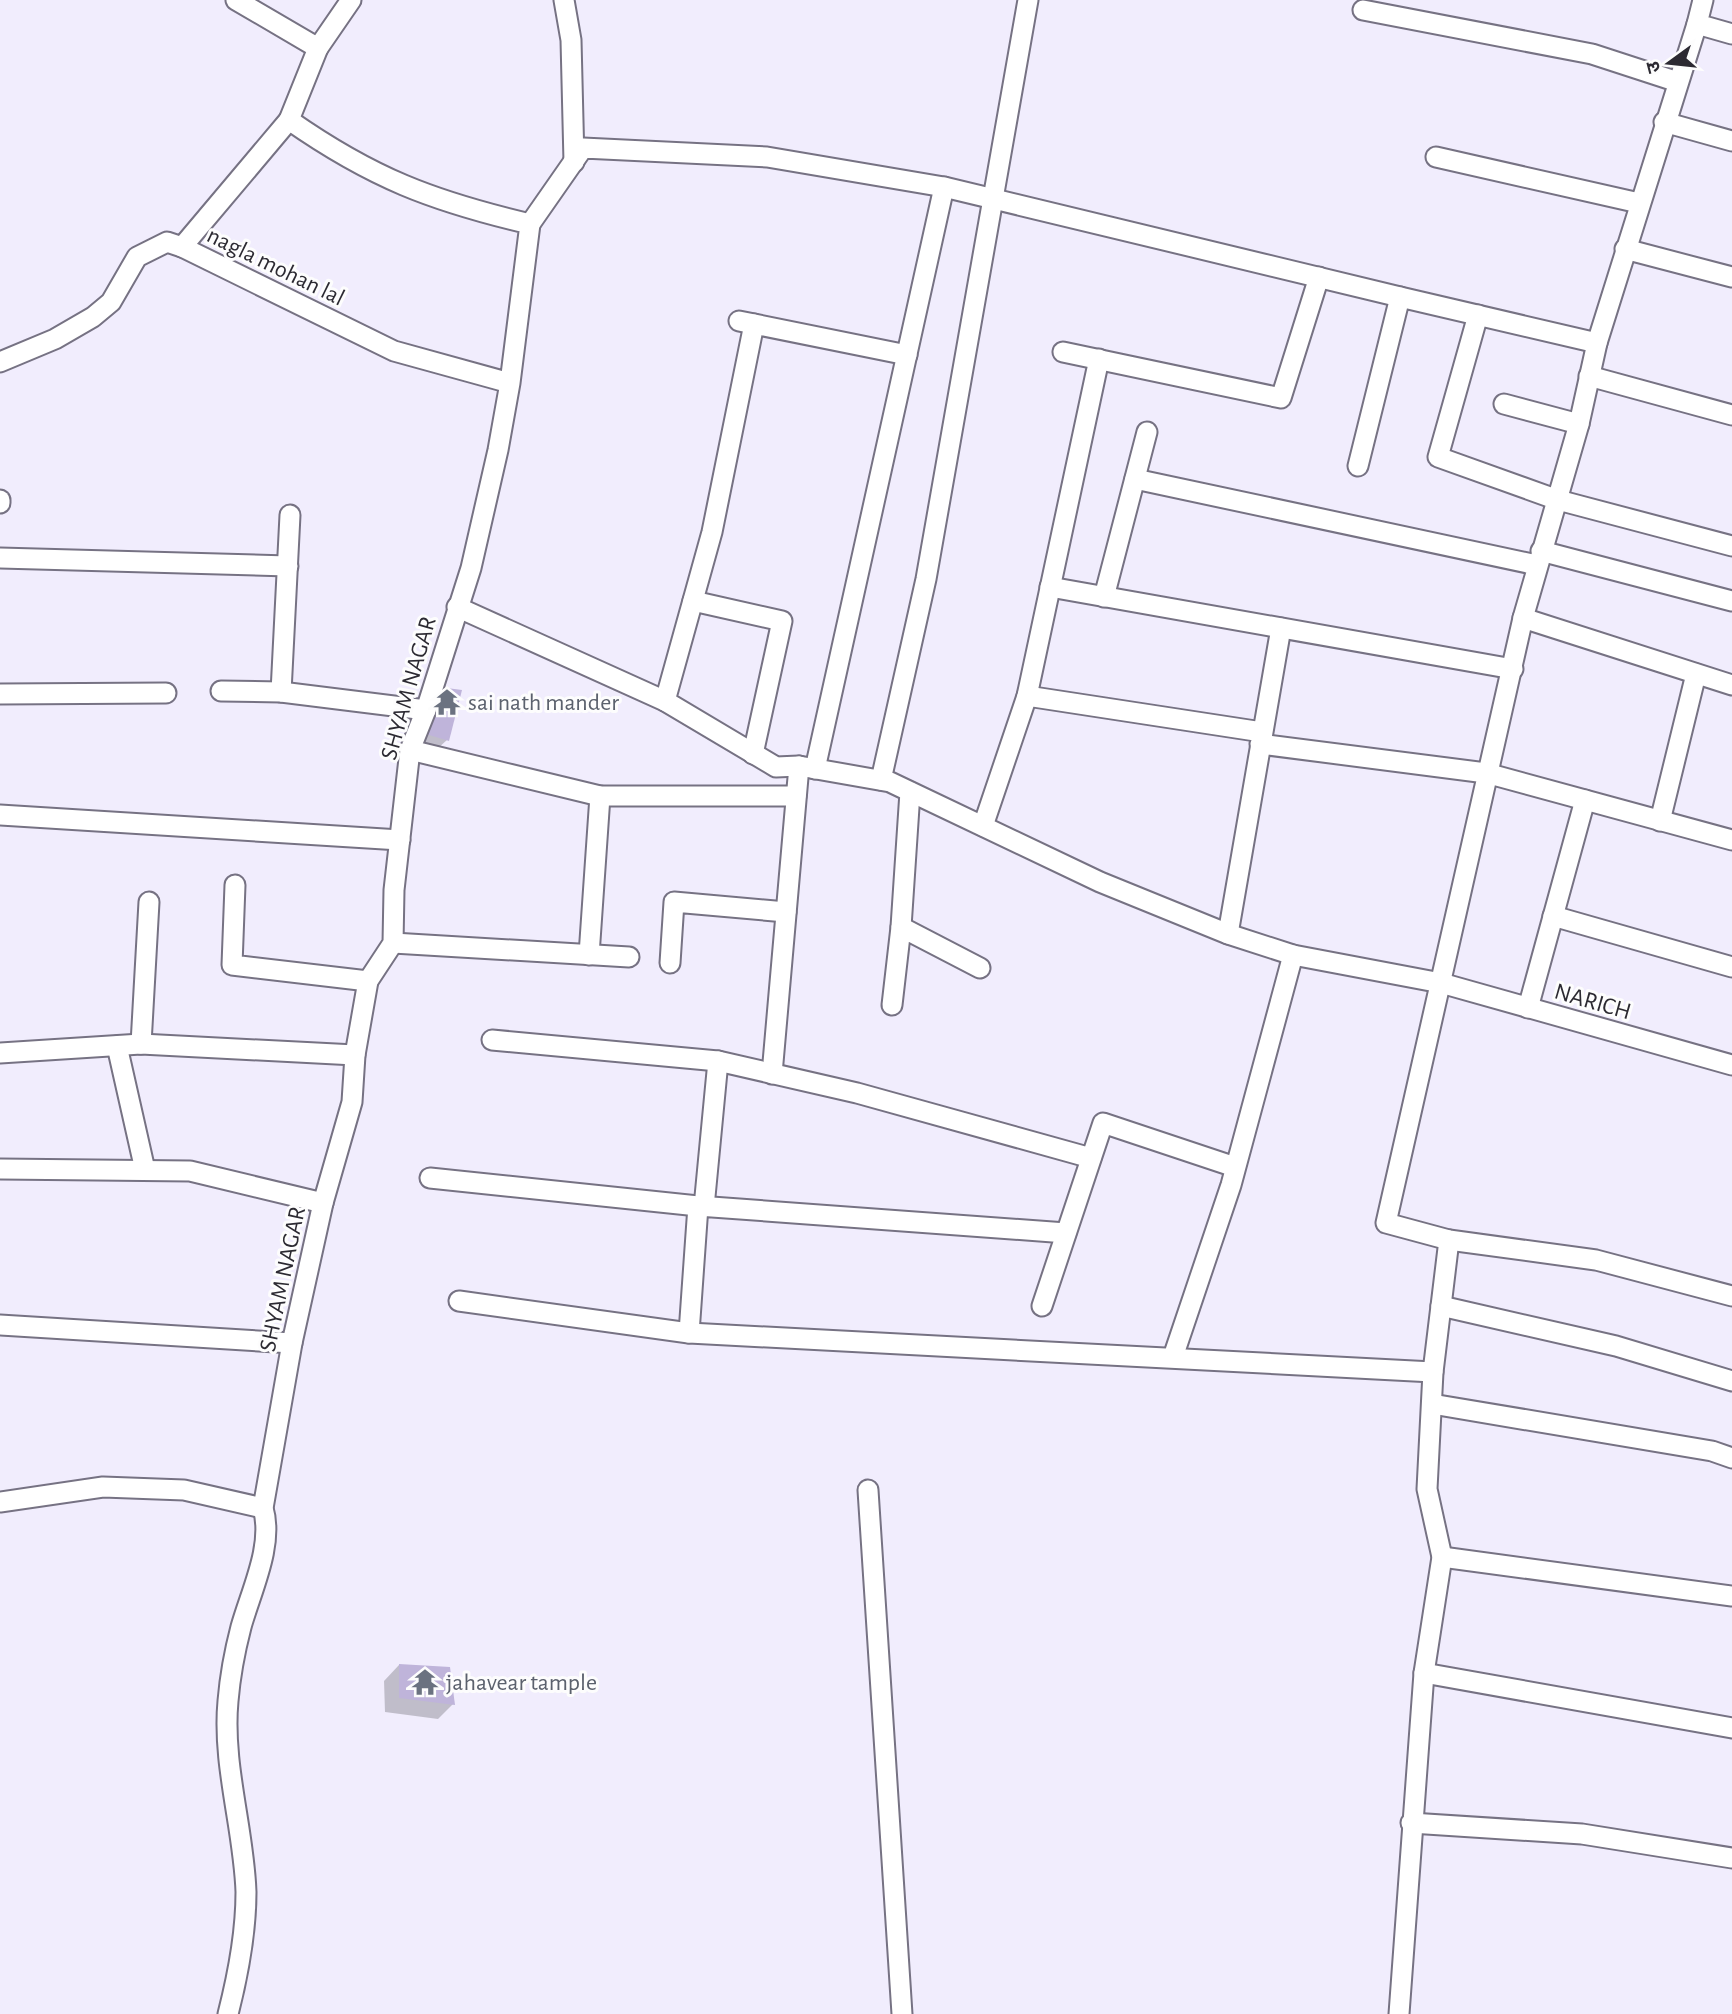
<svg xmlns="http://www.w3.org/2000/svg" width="1732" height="2014" font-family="'Alegreya Sans','Noto Sans Devanagari',sans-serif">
  <rect width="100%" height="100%" fill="#f1edfd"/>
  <g fill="#0003">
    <path d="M430,699L447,740L437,749L418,744Z"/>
    <path d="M399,1665L453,1704L438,1719L385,1712L384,1681Z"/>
  </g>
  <g fill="#bfb4da">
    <path d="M439,687L462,690L449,741L426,734Z"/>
    <path d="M399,1664L450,1667L455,1705L399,1698Z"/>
  </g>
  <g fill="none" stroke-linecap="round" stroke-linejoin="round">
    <defs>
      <g id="street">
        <path d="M236,0L318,48L289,120"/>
        <path d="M564,0L571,40L574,162"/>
        <path d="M1703,0L1697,24L1732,34"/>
        <path d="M1363,10L1592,54L1678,82"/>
        <path d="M1697,24L1597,343L1579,424L1523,618L1386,1223L1449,1240L1596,1260L1732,1296"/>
        <path d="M318,48L351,0"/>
        <path d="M1664,122L1732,141"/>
        <path d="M1436,157L1639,203"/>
        <path d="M530,224L583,148L767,157L944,187L1400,297"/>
        <path d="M1625,249L1732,277"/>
        <path d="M1478,315L1438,457L1558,500L1732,546"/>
        <path d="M739,321L907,355"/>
        <path d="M754,324L712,532L665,701L776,767L799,766L890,782L1100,882L1228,934L1293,955L1441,983L1732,1065"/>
        <path d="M1063,352L1281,398L1319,277"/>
        <path d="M0,362L55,339L93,317L111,302L137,257L167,242L182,247"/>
        <path d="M1589,376L1732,415"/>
        <path d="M1504,404L1579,424"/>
        <path d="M1358,466L1400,297L1597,343"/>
        <path d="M1135,479L1537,565"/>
        <path d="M0,503V500"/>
        <path d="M1541,551L1732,601"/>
        <path d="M0,558L288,566"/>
        <path d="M1050,587L1513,669"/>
        <path d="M1104,597L1147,432"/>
        <path d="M693,601L782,621L753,754"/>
        <path d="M457,607L665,701"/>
        <path d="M1523,618L1732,685"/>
        <path d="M221,691L281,692L426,710"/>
        <path d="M281,692L290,515"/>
        <path d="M0,694L166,693"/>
        <path d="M1027,696L1262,732"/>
        <path d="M1260,744L1486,773L1732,840"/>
        <path d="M410,750L600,796H796"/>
        <path d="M815,769L944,187"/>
        <path d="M881,780L926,579L1028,0"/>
        <path d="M0,815L400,840"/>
        <path d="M1660,821L1696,674"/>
        <path d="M983,826L1027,696L1099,359"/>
        <path d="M235,885L232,965L368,981"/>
        <path d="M1553,916L1732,967"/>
        <path d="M901,927L910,792"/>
        <path d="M1228,934L1281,628"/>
        <path d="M393,943L629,957"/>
        <path d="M589,955L600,796"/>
        <path d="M670,963L674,902L786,912"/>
        <path d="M892,1005L901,927L980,968"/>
        <path d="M1528,1008L1585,800"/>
        <path d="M492,1040L718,1061"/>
        <path d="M141,1044L149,902"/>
        <path d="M117,1046L145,1170"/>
        <path d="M0,1053L141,1044L355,1055"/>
        <path d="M772,1074L799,766"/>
        <path d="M0,1169L190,1171L323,1203"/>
        <path d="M430,1178L698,1206"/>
        <path d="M704,1207L718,1061L857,1093L1091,1158"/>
        <path d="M459,1301L689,1333L1433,1372"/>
        <path d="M1042,1306L1103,1123L1235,1167"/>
        <path d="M1441,1306L1616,1346L1732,1381"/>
        <path d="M0,1325L292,1343"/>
        <path d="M689,1333L698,1206L1066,1233"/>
        <path d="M1173,1357L1231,1185L1293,955"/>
        <path d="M1432,1404L1712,1451L1732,1458"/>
        <path d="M868,1490L902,2014"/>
        <path d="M0,1502L103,1487L184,1490L263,1508"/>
        <path d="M1442,1557L1732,1596"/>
        <path d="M1424,1673L1732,1728"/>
        <path d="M1411,1823L1582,1834L1732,1858"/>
        <path d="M228,2014C238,1975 246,1932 246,1892C244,1829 222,1765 228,1701C230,1677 235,1650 241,1627C251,1591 274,1545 263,1508L292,1343L323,1203L352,1102L355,1055L368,981L393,943L394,890L410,750L426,710L471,568L498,450L510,383L530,224C432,201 372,178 289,120L182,247L394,351L510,383"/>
        <path d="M1399,2014L1424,1673L1442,1557L1427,1489L1433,1372L1449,1240"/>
      </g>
    </defs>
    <use href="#street" stroke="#767283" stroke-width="23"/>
    <use href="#street" stroke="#fff" stroke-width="19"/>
  </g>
  <defs>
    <symbol id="temple-bare" viewBox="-9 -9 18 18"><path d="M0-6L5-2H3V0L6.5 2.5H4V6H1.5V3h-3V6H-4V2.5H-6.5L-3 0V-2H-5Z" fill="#6b7280" stroke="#fdfdfd" stroke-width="2.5" paint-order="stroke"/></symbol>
  </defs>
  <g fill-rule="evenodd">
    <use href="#temple-bare" x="428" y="683" width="38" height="38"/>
    <use href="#temple-bare" x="406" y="1663" width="38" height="38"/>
  </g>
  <g text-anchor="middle" stroke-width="6" stroke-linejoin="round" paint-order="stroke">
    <g font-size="24" fill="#2c2a32" stroke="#fdfdfd">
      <text transform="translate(276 266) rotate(26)" y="8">nagla mohan lal</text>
      <text transform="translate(408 688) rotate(-74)" y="8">SHYAM NAGAR</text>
      <text transform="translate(1593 1001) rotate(16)" y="8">NARICH</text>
      <text transform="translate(282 1279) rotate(-78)" y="8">SHYAM NAGAR</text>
    </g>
    <g font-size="24" fill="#5b616d" stroke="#fdfdfd" text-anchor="start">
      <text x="468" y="710">sai nath mander</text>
      <text x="446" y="1690">jahavear tample</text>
    </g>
  </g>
  <g transform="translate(1669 63) rotate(255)" stroke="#fdfdfd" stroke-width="5" paint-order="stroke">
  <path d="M0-5L12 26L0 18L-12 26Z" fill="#2c2a32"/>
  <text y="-10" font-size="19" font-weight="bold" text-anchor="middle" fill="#2c2a32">उ</text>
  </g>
</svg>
